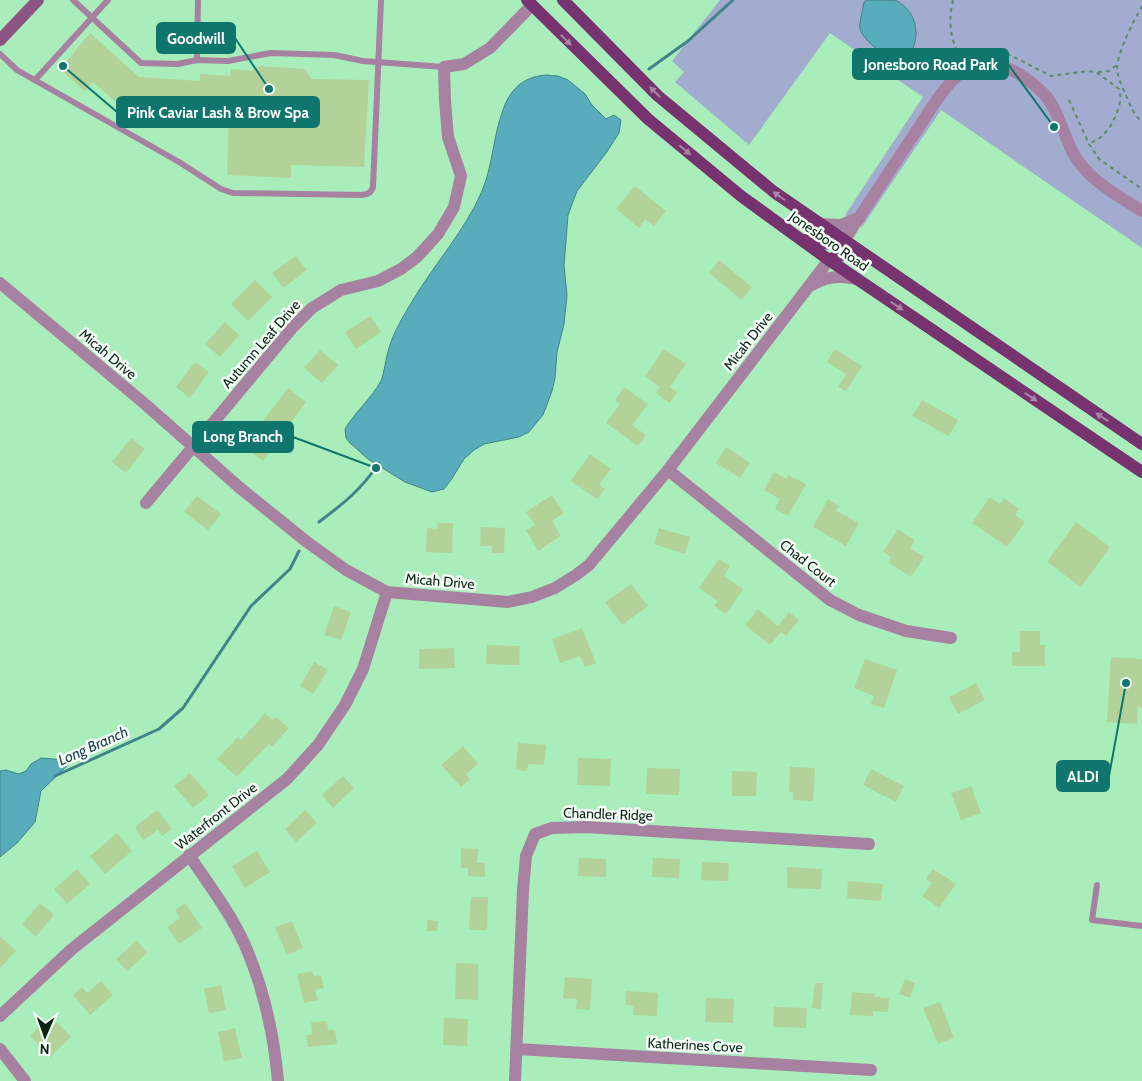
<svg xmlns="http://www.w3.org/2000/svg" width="1142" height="1081" font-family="Cabin,sans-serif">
  <rect width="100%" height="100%" fill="#a9eeba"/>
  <path fill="#a1accf" d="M720,0H1142V248L941,110L862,227L845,215L923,97L830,33L749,145L675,82L684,72L672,61Z"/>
  <g fill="#58acbc" stroke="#408489">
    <path d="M866,0C875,0 890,0 897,1C915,11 920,31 913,48C910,54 910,58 906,62C902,61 898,62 894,60C885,57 862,39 860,29C859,21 863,10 864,2Z"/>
    <path d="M547,75L558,76L568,80L585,94L592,105L606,119L614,115L621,120L619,133L606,153L577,191L568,215L564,266L567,295L564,324L557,352L555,378L552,391L543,415L537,422L529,432L519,437L484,444L474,450L464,459L451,480L444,489L432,492L405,482L368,459L350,443L346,438L345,429C355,412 371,399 381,381C384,374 386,357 389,348C394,331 404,315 413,300C435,263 465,231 482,191C493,165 493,136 503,110C510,89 524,76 547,75Z"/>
    <path d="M41,758L67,760L68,765L41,791L35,822L17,843L0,857V771L6,770L19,774L26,771L31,764Z"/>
  </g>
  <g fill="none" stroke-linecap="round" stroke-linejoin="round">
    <g stroke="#408489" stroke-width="3">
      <path d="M649,69L688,41L733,0"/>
      <path d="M319,522C344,503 361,490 379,463"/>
      <path d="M55,776L159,729L183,708L251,606L290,569L299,551"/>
    </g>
  </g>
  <g fill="#b2d299">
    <path d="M90,33L139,77L200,81V74L230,76L231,69L252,71L260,66L304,69L312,79L369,80L364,167L291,165V178L227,175L229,115L127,112L93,82L84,91L60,69Z"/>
    <path d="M635,186L666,211L654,226L645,219L639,228L616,209Z"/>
    <path d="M296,256L307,270L283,288L272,273Z"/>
    <path d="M719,260L752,287L742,300L709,273Z"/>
    <path d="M255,280L272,297L248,321L231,304Z"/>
    <path d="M370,316L381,332L356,349L345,332Z"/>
    <path d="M225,322L239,335L220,357L205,344Z"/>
    <path d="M664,349L686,364L670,387L677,392L670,403L656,393L660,387L645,376Z"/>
    <path d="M835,349L862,366L846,391L838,387L846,374L827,362Z"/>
    <path d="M320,350L338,365L322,383L304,368Z"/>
    <path d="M195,362L209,372L190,398L176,387Z"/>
    <path d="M624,387L648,404L632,425L646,435L638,446L606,423L620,404L615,400Z"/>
    <path d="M288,388L306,402L263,461L243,447Z"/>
    <path d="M922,400L958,420L949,436L912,416Z"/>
    <path d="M131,438L145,449L126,473L112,462Z"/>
    <path d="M726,447L750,463L740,478L716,463Z"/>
    <path d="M590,454L611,469L599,485L605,489L597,499L571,481Z"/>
    <path d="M774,472L786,479L788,475L806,484L788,516L775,509L780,499L764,490Z"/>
    <path d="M552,495L564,513L552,521L561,536L538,551L526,530L535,525L526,512Z"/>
    <path d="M197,496L221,514L208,530L184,512Z"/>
    <path d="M990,497L1000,504L1004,498L1019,509L1015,515L1025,522L1007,547L972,523Z"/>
    <path d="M828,499L839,506L836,511L859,523L846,546L813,527Z"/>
    <path d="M1076,522L1110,547L1081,587L1047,562Z"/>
    <path d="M438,523H453L452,553L426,552L427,528L437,529Z"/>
    <path d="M481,527L505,528L504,553H492V546H480Z"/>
    <path d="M659,528L690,537L685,554L654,544Z"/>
    <path d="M898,529L915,540L910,548L924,557L911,577L888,562L891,557L883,552Z"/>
    <path d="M719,559L730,566L724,576L743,589L726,614L714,606L718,601L699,588Z"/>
    <path d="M631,584L648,606L622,625L605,602Z"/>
    <path d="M334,606L351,612L341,640L324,635Z"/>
    <path d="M758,609L778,626L789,612L799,620L786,636L781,632L770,645L745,625Z"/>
    <path d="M582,628L596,663L585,667L580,656L560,663L552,639Z"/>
    <path d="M1020,631H1040V645H1045V666H1012V652H1020Z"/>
    <path d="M487,645L520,646L519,665L486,664Z"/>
    <path d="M454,648L455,668L419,669V649Z"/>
    <path d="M1111,657L1142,659V708L1138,707L1137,724L1107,722Z"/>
    <path d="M865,659L897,670L884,708L871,704L874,696L854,688Z"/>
    <path d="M314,662L328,670L313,694L300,686Z"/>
    <path d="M976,683L985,700L958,714L949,697Z"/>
    <path d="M265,713L273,720L276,717L289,728L272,747L269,744L237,777L217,759L238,737L241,740Z"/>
    <path d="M518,743L546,745L544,765L528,764L527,771L516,770Z"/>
    <path d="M463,746L478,764L466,774L470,779L461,787L441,765Z"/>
    <path d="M578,758L611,759L610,786L577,785Z"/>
    <path d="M790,767L815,768L813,801L793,800V792H789Z"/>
    <path d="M647,768L680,769L679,795L646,794Z"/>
    <path d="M871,769L904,786L896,802L863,785Z"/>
    <path d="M732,771L757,772L756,796H732Z"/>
    <path d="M190,773L209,795L193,808L174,786Z"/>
    <path d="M343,776L354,788L333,808L322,795Z"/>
    <path d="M971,786L981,813L961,820L951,793Z"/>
    <path d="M157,810L172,829L162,836L158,830L143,840L135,827Z"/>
    <path d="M305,810L317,823L296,842L285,829Z"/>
    <path d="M117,833L132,851L105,874L90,856Z"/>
    <path d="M461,848L478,849L477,863H485V877L468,876V868H461Z"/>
    <path d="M257,851L270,872L245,888L232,866Z"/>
    <path d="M579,858L606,859V877L578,876Z"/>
    <path d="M653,858L680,859L679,878L652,877Z"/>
    <path d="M702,862L729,863L728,881L701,880Z"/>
    <path d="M787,867L822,869L821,889L787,888Z"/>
    <path d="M77,869L90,884L67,904L54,889Z"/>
    <path d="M933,869L956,884L939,908L922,896L932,883L926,879Z"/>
    <path d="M848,881L883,884L881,901L847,898Z"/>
    <path d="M471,897H488L487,930H469Z"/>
    <path d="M40,903L54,915L36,937L22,924Z"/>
    <path d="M185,903L202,928L179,944L167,927L180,918L175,910Z"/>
    <path d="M427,920L438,921L437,931H427Z"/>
    <path d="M292,921L303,948L287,955L275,927Z"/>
    <path d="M0,936L16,951L0,968Z"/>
    <path d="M137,940L147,953L127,971L116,959Z"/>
    <path d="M456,963L478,964V1000L455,999Z"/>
    <path d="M312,971L314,976L321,975L324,988L315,990L318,1000L304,1003L297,974Z"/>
    <path d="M565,977L592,979L590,1010L576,1009L577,999L563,998Z"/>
    <path d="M905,979L915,983L910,998L899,994Z"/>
    <path d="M101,981L113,995L90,1015L73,995L82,987L87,993Z"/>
    <path d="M815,983H823L821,1009L812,1008Z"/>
    <path d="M221,985L226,1010L209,1013L204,989Z"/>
    <path d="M626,991L658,993L657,1016L633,1015V1006L625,1005Z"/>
    <path d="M852,992L875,994V997L889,998L888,1012L873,1011V1016L850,1015Z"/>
    <path d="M706,998L734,999L733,1023L705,1022Z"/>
    <path d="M940,1002L954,1038L938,1044L923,1008Z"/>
    <path d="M774,1007L807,1008L806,1028L773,1027Z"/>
    <path d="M444,1018L468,1019L467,1046L443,1045Z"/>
    <path d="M327,1021L328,1030H335L337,1044L308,1047L306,1035L312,1034L311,1022Z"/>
    <path d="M57,1022L71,1037L50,1057L30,1036L39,1027L45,1033Z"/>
    <path d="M235,1028L242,1058L224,1061L218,1032Z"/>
  </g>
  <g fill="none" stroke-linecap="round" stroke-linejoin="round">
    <g stroke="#5c8d69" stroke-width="2" stroke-dasharray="4 4" stroke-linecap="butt">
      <path d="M953,0C948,21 950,42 962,59"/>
      <path d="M1142,6C1134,20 1117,53 1117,69C1118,78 1122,87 1126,95C1130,105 1134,115 1142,122"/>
      <path d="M983,52L1006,53L1051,76L1088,71L1096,72L1119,89C1124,102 1113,126 1103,135C1099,139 1094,141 1089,144"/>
      <path d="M1098,72L1109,71L1118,64"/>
      <path d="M1069,100L1089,144L1099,159L1142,189"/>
    </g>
    <g stroke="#a781a1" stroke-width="6">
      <path d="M73,0L141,63L178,64L197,60L228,61L271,53L334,55L363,61L444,67"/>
      <path d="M0,54L17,70L179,162L221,189L233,193L362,195C368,194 371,193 373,187L381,0"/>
      <path d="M197,60L198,0"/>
      <path d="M35,80L108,0"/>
      <path d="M1097,885L1092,920L1142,926"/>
    </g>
    <g stroke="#a781a1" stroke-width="12">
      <path d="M819,224L841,225L860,217"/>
      <path d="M844,241C867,205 891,169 915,133C929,113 948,76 971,67C997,56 1027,76 1045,95C1059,111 1063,134 1073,153C1088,180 1117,195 1142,211"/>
      <path d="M0,283L145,404L240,488L307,542L346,570L387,592L508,602L532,597L555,588L576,575L589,565L668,470L829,260"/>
      <path d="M812,285C826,276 840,275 856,279"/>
      <path d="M668,470L830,600L859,615L906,631L951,638"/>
      <path d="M146,503L293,327L312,308L341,290L378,281L401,269L417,257L438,234L454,207L461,176L448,137L445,101L444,67L464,64L490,48L532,5"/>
      <path d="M189,855C208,884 230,912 244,943C263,986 274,1035 278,1081"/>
      <path d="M0,1016L72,949L287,779L318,745L345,705L363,669L387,592"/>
      <path d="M0,1049L25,1081"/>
      <path d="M517,1049L871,1070"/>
      <path d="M515,1081L523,890L526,856L535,834L552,828L585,827L869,844"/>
    </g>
    <path stroke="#8b5484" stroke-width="12" d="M0,40L38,0"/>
    <g stroke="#76336f" stroke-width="12">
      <path d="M527,0L648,119L741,196L829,260L1142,472"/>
      <path d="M563,0L658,96L774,192L1142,444"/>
      <path d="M805,240C818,244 831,245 844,241"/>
      <path d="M829,260C842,253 851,254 864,260"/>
    </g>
  </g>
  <defs><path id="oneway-solid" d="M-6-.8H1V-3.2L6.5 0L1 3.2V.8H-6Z" transform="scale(1.25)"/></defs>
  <g fill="#aa84a6">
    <use href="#oneway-solid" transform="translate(566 40) rotate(45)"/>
    <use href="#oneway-solid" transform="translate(655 92) rotate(-136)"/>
    <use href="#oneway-solid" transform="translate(685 150) rotate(40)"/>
    <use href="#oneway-solid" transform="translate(779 196) rotate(-145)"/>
    <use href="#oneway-solid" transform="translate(897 306) rotate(34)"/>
    <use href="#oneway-solid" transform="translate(1031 397) rotate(34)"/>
    <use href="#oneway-solid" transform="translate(1102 417) rotate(-146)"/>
  </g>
  <g text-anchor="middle" stroke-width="5" stroke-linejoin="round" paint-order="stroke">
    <g font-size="14" fill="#092512" stroke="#f7fef9">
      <text transform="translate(829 241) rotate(35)" y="5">Jonesboro Road</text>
      <text transform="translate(748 341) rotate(-52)" y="5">Micah Drive</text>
      <text transform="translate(261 344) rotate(-49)" y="5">Autumn Leaf Drive</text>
      <text transform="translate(108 354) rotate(40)" y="5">Micah Drive</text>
      <text transform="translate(808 563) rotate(38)" y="5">Chad Court</text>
      <text transform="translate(440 581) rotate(5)" y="5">Micah Drive</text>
      <text transform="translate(608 814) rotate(2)" y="5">Chandler Ridge</text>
      <text transform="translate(216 816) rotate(-38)" y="5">Waterfront Drive</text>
      <text transform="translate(695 1045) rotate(3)" y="5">Katherines Cove</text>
    </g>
    <g font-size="15" font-style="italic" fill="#1c434b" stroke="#f7fef9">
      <text transform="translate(93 746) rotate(-24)" y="5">Long Branch</text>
    </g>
  </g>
  <path fill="none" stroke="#0f766e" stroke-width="2" d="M269 89L235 38M1054 127L1008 64M63 66L117 112M376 468L293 437M1126 683L1109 776"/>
  <g fill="#0f766e" stroke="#f7fef9" stroke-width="2">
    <circle cx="269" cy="89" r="5"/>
    <circle cx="1054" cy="127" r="5"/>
    <circle cx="63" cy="66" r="5"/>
    <circle cx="376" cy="468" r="5"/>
    <circle cx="1126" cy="683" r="5"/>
  </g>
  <g fill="#0f766e" stroke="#0f766e" stroke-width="2">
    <rect x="157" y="23" width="78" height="30" rx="5"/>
    <rect x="853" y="49" width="155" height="30" rx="5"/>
    <rect x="117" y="97" width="202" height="30" rx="5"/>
    <rect x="193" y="422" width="100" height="30" rx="5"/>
    <rect x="1057" y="761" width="52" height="30" rx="5"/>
  </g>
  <g font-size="15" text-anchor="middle" font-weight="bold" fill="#fff">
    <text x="196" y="44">Goodwill</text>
    <text x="931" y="70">Jonesboro Road Park</text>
    <text x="218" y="118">Pink Caviar Lash &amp; Brow Spa</text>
    <text x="243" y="442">Long Branch</text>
    <text x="1083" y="782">ALDI</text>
  </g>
  <g transform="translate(45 1036) rotate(182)" stroke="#f7fef9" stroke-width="4" paint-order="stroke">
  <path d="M0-4L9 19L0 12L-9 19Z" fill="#092512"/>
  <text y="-8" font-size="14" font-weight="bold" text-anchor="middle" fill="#092512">N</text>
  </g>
</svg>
